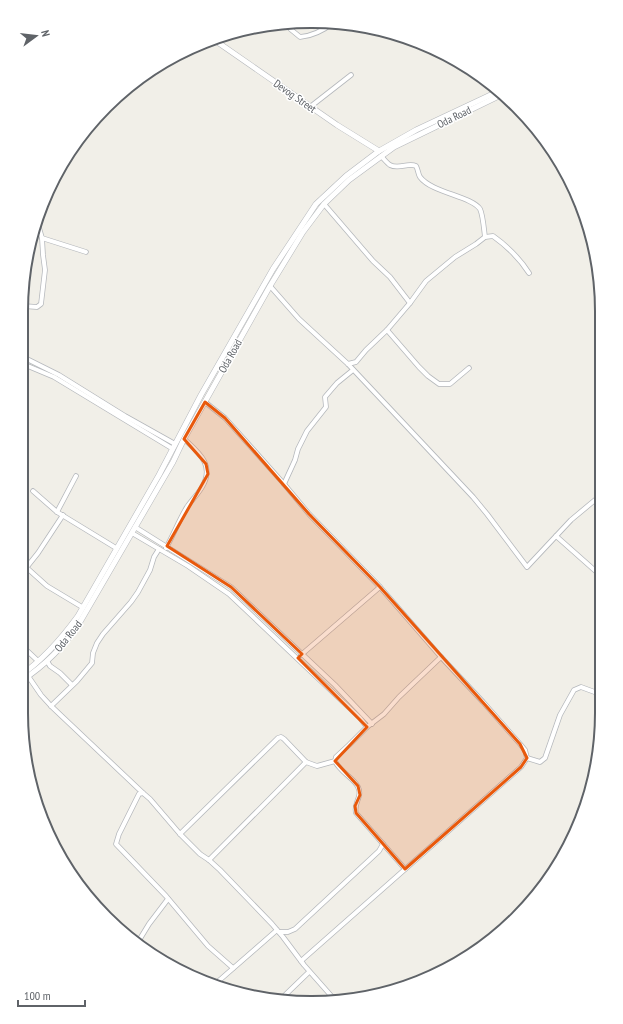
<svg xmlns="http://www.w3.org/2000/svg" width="623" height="1024" font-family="'PT Sans Narrow',sans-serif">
  <rect width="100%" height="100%" fill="#f1efe8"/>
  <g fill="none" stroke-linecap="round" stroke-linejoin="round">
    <defs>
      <g id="minor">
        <path d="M283,23L300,37C313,36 324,30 334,22"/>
        <path d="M310,107L351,75"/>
        <path d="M381,156C384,159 387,163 390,165C399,170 408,162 416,166C418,169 418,174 420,177C432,193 471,196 480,209C483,215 484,230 485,237"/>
        <path d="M324,204L373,261L390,277L410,303"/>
        <path d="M585,221H586"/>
        <path d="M42,238L86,252"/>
        <path d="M270,286L299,319L348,364L473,497L487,514L527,567L571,520L601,495"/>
        <path d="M23,306L37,307L41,304L45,270L43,255L42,238L37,221"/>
        <path d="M387,330L419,367L428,376L439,384H450L469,368"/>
        <path d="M23,357L59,375L125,416L175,444"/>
        <path d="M23,364L54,377L173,449"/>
        <path d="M348,364L356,362L366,350L387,330L410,303L426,281L455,257L476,244L485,237L493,236C507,246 520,259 529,273"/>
        <path d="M205,402L225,418L284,484L309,514L380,587L441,657L483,702L520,744L525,750L527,758L521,767L301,961"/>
        <path d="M284,484L295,460L298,449L307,431L326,407L325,397L337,383L353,370"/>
        <path d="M33,491L57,512L116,548"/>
        <path d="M57,512L76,476"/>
        <path d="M135,527L231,587L335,685L372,724"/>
        <path d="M132,533L188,566L229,594L360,718L367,727"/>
        <path d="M556,536L600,575"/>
        <path d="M166,548C174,534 179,520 187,507C192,500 198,494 202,487C215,465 199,453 184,439"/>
        <path d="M27,568L47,586L82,607"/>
        <path d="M22,573L38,553L63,515"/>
        <path d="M21,645L38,661"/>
        <path d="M301,655L380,587"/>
        <path d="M47,661L50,666L60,673L72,685"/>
        <path d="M28,676L41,695L51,706L143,793"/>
        <path d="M51,706L77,681L92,663L93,653L97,643L103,634L131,602L138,592L150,570L154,557L159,549"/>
        <path d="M527,758L540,762L545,758L560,715L574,690L581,687L600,694"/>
        <path d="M335,761C340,772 354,778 358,787C363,797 353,803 356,813L405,869"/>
        <path d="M581,819L579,812L585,800L589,788"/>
        <path d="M180,834L278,738L281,737L284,739L306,762L317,766L335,761L336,757L349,745L367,727L384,714L399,697L441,657"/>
        <path d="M209,860L306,762"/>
        <path d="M279,932H288L295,929L379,851L383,844"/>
        <path d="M138,942L149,924L168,899"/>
        <path d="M233,968L208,946L166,896L116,844L119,834L139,794L143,793L150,799L180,834L200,854L209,860L220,870L272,924L283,937L304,965L334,999"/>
        <path d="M214,985L277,930"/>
        <path d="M282,998L309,972"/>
      </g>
      <g id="tertiary">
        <path d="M213,39L337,125L379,151"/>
        <path d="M21,675C44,659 62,638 78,616L159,475L201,395L273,269L316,204L346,176L379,151L416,130L499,91"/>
        <path d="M21,681C44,666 65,645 80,622L173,462L184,439L270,286L303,232L324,204L349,180L394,147L503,94"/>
      </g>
    </defs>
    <use href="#minor" stroke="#b5b8bc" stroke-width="5.5"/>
    <use href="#tertiary" stroke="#b5b8bc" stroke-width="6"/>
    <use href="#minor" stroke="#fff" stroke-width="4"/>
    <use href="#tertiary" stroke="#fff" stroke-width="5"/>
  </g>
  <path fill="#e8590c" fill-opacity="0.2" stroke="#e8590c" stroke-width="3" stroke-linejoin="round" d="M205,402L225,418L309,514L380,587L520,744L527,758L521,767L405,869L356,813L355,806L360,795L358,786L335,761L367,727L298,658L302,654L231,587L167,546L208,474L206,464L184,439Z"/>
  <g text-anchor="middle" stroke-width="3" stroke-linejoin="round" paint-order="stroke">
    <g font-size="11" fill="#5f6368" stroke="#fff">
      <text transform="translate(295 96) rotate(35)" y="4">Devog Street</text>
      <text transform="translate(454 117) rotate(-26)" y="4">Oda Road</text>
      <text transform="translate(230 356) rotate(-61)" y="4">Oda Road</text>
      <text transform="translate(68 636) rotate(-51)" y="4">Oda Road</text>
    </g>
  </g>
  <path d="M0 0H623V1024H0ZM311 28H312A283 283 0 0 1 595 311V713A283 283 0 0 1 312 996H311A283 283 0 0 1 28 713V311A283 283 0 0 1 311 28Z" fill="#fff" fill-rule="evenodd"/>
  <path fill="none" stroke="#5f6368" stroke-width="2" d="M311 28H312A283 283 0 0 1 595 311V713A283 283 0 0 1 312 996H311A283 283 0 0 1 28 713V311A283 283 0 0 1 311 28Z"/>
  <g transform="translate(36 36) rotate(75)" stroke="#ffffff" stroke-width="3" paint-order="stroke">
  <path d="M0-3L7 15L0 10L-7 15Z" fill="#5f6368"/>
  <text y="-6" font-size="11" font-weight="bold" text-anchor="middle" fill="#5f6368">N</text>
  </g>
  <path d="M18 1000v6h67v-6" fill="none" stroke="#5f6368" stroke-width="2"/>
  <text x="24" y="1000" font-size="12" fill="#5f6368" stroke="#ffffff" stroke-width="3" paint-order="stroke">100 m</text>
</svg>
